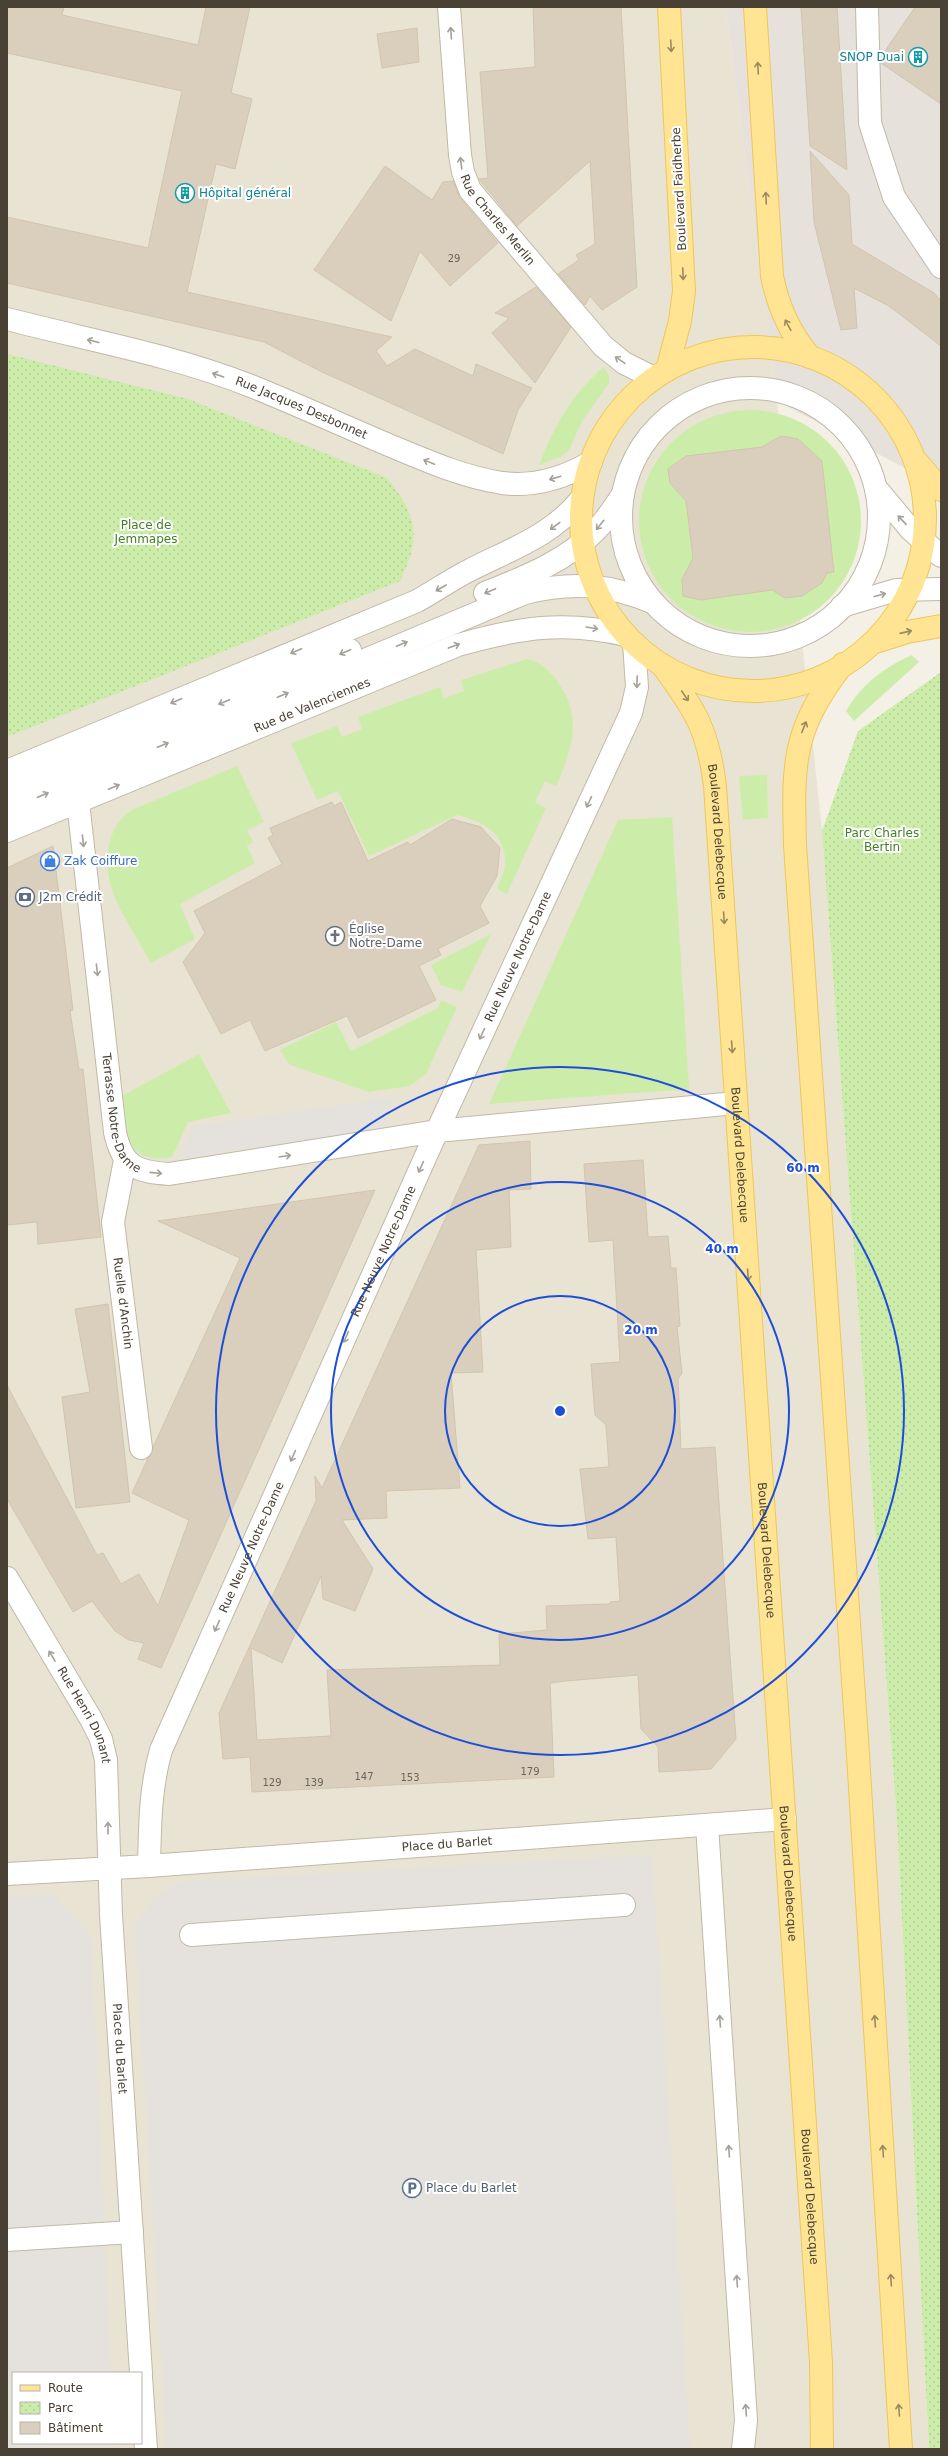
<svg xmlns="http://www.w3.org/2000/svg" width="948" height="2456" font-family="'DejaVu Sans',sans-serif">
  <defs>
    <pattern id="park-dots" width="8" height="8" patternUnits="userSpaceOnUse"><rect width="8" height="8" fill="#ccedaa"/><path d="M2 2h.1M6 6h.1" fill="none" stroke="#b1cc93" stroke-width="1.8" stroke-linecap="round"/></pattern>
  </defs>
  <rect width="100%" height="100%" fill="#f4f0e5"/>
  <path fill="#e9e3d3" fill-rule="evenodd" d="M7,7H726L777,401L822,831L897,1820L929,2449H7ZM13,2373H141V2443H13Z"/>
  <path fill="#e6e1da" d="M726,7H941V487L777,401Z"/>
  <g fill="#ccedaa">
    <path d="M604,367L609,376V383L581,423L569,450L560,457L539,465C554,426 572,394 604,367Z"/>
    <circle cx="750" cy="521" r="111"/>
    <path d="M912,655L919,662L854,721L846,711C861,685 884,667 912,655Z"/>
    <path d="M527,659C541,662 549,670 558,682C583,716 572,751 556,786L545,781L535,802L546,808L507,894L497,889C500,881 504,873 505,865C507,833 483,822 457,815L369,856L338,791L317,800L291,743L337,726L342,737L362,729L358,717L440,687L444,698L464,691L461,680Z"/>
    <path d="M237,766L264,822L247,830L253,842L247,846L255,863L180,904L195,939L151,963C140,943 117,908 111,887C104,860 106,827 132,810Z"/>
    <path d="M767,775L768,818L743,820L739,776Z"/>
    <path d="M672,817L689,1089L489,1104L618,820Z"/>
    <path d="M491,934L462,992L441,985L431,965Z"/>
    <path d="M441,1000L457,1007L426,1074L410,1086L369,1092L290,1065L280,1050L336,1022L351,1051L438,1008Z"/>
    <path d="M199,1054L231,1113L188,1122L172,1157C125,1165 126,1132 120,1097Z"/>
  </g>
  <g fill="url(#park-dots)">
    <path d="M7,354L188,399L387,478C417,516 422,536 400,581L7,737Z"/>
    <path d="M941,672V2449H929L897,1820L822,831L858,731Z"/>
  </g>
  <g fill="#e5e2de">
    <path d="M395,1097L383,1129L180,1158L191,1127Z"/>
    <path d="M652,1855L690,2449H167L135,1928L150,1901L179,1882Z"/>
    <path d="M53,1895L91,1937L111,2373H13V2443H114V2449H7V1898Z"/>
  </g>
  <g fill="#dacfbd" stroke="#d2c5ac">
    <path d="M7,7H64L62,15L198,45L206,7H250L231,93L252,99L235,169L216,164L187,292L392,337L376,351L387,366L415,349L473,376L476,364L532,388L518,410L503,454L320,371L264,342L7,283V217L148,248L182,91L7,53Z"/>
    <path d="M533,7H621L637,287L602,310L590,296L585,305L558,274L579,260L576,255L595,244L590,161L517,226L479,179L488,178L480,72L535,67Z"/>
    <path d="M801,7H837L847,170L810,146Z"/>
    <path d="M915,7H941V104L881,63V57Z"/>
    <path d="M417,28L419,62L382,68L377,34Z"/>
    <path d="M810,151L849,195L852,244L934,293L941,301V346L889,306L854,288L857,328L841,330L814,222Z"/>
    <path d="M385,166L432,200L443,182L453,181L460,198L498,243L450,286L420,251L391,321L314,270Z"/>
    <path d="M536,287L571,327L535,383L492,333L509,318L495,313Z"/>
    <path d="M781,436L798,439L822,461L834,572L827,573L822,583L802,596L785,598L772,590L701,600L683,596L682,579L693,558L686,501L670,483L668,469L686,456L762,447Z"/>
    <path d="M332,802L334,806L341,802L368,861L408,842L410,845L452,819L481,827L500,848L497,876L480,906L489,923L438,949L441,955L419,966L436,1000L358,1038L347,1016L265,1051L250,1020L221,1034L183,962L205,933L194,911L282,864L268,838L273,835L270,828Z"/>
    <path d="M53,846L73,1010L70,1011L79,1069H83L101,1237L38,1244L37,1222L7,1225V868Z"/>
    <path d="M530,1141L531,1189L509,1190L511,1247L476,1250L483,1372L451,1373L460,1488L386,1491L387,1518L342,1520L373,1569L355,1611L323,1599L321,1576L282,1663L251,1648L257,1740L331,1736L327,1670L500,1665L499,1634L547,1630L546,1606L610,1604V1602L620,1601L616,1537L588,1539L580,1469L609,1467L606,1425L595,1415L591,1364L620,1362L613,1240L589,1242L584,1164L643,1160L648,1237L668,1236L671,1268H676L680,1326L677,1327L682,1373L678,1379L681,1449L715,1447L736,1739L711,1769L659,1772L658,1747L641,1729L638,1675L565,1681L550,1683L554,1777L252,1792L250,1757L223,1759L219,1713L316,1501L315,1476L322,1488L479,1145Z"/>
    <path d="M375,1190L161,1668L138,1659L144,1643L129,1640L115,1631L92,1601L73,1612L7,1499V1385L97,1555L103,1553L121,1584L139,1574L158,1606L189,1520L132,1493L240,1258L158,1221Z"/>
    <path d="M108,1304L130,1502L76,1508L62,1397L90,1392L75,1309Z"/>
  </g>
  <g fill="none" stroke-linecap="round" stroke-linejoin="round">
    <defs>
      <g id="minor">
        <path id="s1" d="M449,7L460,155L463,172L470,190L603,346L624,363L654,378"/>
        <path d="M867,7L870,123L894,197L941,267"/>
        <path id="s2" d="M7,319C88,340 173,355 251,386C298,405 344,426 391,446C427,461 463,477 502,483C534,487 564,478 591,462"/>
        <circle cx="750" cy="517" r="129"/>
        <path d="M876,488L911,530L941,556"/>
        <path d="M485,593C525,577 567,561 597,529C607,519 615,506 623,494"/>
        <path d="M842,606L896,590L941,589"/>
        <path d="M7,771L417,601C435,591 452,579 470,570C511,549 552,536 582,498"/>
        <path d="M7,792L350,650"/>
        <path id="s3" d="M78,802L115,1132C122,1166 136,1172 169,1174L437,1131L736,1103"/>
        <path d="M7,810L525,593C571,581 610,584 654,603"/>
        <path id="s4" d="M7,831L458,645C518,628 564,620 626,635"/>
        <path id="s5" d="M125,1160L113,1222L141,1448"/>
        <path id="s6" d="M7,1578L91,1719L101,1739L106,1760L111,1915L141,2373"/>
        <path d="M707,1825L746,2420L743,2449"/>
        <path id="s7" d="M149,1866C150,1826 150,1788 161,1750L437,1131L631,713L637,687L634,643"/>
        <path id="s8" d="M7,1874L149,1866L785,1819"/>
        <path d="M191,1935L624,1905"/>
        <path d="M7,2240L132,2232"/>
        <path d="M141,2377L146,2449"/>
      </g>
      <g id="major">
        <path d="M755,7L772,276C778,307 790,333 810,357"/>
        <circle cx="753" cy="519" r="172"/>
        <path d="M667,370L680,321L684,291L669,7"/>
        <path d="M918,463L941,490"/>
        <path d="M872,643L907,632L941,626"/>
        <path d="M843,664C791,731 793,764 795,845L857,1739L901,2449"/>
        <path id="s9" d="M662,665C695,710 708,729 715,786L821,2362L822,2449"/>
      </g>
    </defs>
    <use href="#minor" stroke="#c1b9a7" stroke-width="24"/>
    <use href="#major" stroke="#efc759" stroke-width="24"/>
    <use href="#minor" stroke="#fff" stroke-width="22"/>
    <use href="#major" stroke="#ffe494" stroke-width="22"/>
  </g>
  <defs><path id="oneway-shaft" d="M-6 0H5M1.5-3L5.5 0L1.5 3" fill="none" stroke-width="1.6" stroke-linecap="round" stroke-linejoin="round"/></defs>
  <g stroke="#a4a09a">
    <use href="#oneway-shaft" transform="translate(451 33) rotate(-94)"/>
    <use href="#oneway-shaft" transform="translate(461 163) rotate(-98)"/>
    <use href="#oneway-shaft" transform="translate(93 341) rotate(-166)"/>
    <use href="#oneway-shaft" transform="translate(620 360) rotate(-146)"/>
    <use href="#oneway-shaft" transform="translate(218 375) rotate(-161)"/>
    <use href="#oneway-shaft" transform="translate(429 462) rotate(-158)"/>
    <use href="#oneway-shaft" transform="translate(555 478) rotate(164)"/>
    <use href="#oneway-shaft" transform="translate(902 520) rotate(-133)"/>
    <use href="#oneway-shaft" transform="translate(600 525) rotate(129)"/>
    <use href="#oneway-shaft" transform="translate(555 526) rotate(143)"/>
    <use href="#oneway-shaft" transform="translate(441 588) rotate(150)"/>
    <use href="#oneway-shaft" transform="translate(490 591) rotate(157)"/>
    <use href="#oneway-shaft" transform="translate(880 595) rotate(-15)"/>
    <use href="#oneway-shaft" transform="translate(592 628) rotate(9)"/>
    <use href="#oneway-shaft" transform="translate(402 644) rotate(-23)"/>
    <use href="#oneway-shaft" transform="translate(454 646) rotate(-20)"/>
    <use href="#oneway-shaft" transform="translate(296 651) rotate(157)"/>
    <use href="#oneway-shaft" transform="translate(345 652) rotate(157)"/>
    <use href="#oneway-shaft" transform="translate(637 682) rotate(92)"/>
    <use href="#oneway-shaft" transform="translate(283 695) rotate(-23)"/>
    <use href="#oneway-shaft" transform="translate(176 701) rotate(157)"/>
    <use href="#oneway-shaft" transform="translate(224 702) rotate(157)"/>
    <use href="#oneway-shaft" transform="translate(163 745) rotate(-23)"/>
    <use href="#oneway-shaft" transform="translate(114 787) rotate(-23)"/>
    <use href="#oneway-shaft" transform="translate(43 795) rotate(-23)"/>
    <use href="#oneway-shaft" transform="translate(589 802) rotate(115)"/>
    <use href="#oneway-shaft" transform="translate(83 841) rotate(84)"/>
    <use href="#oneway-shaft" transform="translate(97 970) rotate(84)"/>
    <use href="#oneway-shaft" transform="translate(482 1034) rotate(115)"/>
    <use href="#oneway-shaft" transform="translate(285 1156) rotate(-9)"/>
    <use href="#oneway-shaft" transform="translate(421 1167) rotate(114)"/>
    <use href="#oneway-shaft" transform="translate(156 1173) rotate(6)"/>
    <use href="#oneway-shaft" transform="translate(346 1337) rotate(114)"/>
    <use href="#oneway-shaft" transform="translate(293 1456) rotate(114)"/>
    <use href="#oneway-shaft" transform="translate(217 1626) rotate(114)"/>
    <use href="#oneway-shaft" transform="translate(52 1656) rotate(-121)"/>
    <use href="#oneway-shaft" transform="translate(108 1828) rotate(-90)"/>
    <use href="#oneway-shaft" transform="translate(720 2021) rotate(-94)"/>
    <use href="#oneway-shaft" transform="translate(729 2151) rotate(-94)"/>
    <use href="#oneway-shaft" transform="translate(737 2281) rotate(-94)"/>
    <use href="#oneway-shaft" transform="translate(746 2410) rotate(-94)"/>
  </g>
  <g stroke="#9a8a5f">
    <use href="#oneway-shaft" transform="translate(671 46) rotate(87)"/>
    <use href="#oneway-shaft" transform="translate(758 68) rotate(-93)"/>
    <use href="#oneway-shaft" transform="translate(766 198) rotate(-93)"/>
    <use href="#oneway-shaft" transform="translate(683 274) rotate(88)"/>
    <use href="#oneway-shaft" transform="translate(788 325) rotate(-118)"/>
    <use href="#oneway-shaft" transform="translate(906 632) rotate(-13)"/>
    <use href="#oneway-shaft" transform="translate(685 696) rotate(56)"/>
    <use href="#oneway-shaft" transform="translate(804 727) rotate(-68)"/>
    <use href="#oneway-shaft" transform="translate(724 918) rotate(86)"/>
    <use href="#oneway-shaft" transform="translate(732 1047) rotate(86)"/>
    <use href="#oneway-shaft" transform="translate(748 1275) rotate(86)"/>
    <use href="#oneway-shaft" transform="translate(875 2021) rotate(-94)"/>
    <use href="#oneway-shaft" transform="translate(883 2151) rotate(-94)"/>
    <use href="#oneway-shaft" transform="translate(891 2280) rotate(-94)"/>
    <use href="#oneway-shaft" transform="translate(899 2410) rotate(-94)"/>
  </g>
  <g fill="none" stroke="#1d4ed8" stroke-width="2">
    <circle cx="560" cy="1411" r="115"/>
    <circle cx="560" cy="1411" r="229"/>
    <circle cx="560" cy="1411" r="344"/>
  </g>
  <defs>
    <symbol id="building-ring" viewBox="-11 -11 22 22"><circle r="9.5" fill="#fff" stroke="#0f9aa8" stroke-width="1.5"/><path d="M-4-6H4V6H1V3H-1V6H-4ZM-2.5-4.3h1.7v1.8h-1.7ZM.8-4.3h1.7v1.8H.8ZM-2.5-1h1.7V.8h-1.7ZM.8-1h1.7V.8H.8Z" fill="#0f9aa8"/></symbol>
    <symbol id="shop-ring" viewBox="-11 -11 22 22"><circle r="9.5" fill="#fff" stroke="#3f7fe0" stroke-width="1.5"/><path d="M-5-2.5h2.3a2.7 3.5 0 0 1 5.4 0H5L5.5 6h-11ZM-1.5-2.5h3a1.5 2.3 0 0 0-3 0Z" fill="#3f7fe0"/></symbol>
    <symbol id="bank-ring" viewBox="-11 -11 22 22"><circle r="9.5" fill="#fff" stroke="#5c6f8a" stroke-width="1.5"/><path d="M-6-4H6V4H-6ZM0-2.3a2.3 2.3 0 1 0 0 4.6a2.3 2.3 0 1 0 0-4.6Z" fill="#5c6f8a"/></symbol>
    <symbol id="church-ring" viewBox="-11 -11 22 22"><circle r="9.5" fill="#fff" stroke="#6b7280" stroke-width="1.5"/><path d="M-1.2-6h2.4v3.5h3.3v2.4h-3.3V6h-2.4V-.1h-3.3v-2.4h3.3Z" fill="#6b7280"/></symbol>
    <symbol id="parking-ring" viewBox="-11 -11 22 22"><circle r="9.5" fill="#fff" stroke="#5c6f8a" stroke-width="1.5"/><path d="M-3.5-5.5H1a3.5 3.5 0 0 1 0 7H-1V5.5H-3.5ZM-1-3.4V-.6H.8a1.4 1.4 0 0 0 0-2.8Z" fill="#5c6f8a"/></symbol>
  </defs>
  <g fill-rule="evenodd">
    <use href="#building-ring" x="907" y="46" width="22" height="22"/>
    <use href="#building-ring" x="174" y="182" width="22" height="22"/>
    <use href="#shop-ring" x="39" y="850" width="22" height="22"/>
    <use href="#bank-ring" x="14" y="886" width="22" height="22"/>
    <use href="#church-ring" x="324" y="925" width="22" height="22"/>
    <use href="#parking-ring" x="401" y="2177" width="22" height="22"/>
  </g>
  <g text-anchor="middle" stroke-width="4" stroke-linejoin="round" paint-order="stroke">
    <g font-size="10" fill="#6c6456">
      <text x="454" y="262">29</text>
      <text x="530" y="1775">179</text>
      <text x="364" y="1780">147</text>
      <text x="410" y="1781">153</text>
      <text x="272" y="1786">129</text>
      <text x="314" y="1786">139</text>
    </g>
    <g font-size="12" fill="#0d838f" stroke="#fff" text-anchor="end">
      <text x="904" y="61">SNOP Duai</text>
      <text x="199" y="197" text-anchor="start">Hôpital général</text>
    </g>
    <g font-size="12" fill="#484134" stroke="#fff">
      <text transform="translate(679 189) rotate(-93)" y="4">Boulevard Faidherbe</text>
      <text dy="4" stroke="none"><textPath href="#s1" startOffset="225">Rue Charles Merlin</textPath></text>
      <text dy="4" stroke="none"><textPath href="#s2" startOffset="308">Rue Jacques Desbonnet</textPath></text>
      <text dy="4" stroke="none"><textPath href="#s4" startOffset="330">Rue de Valenciennes</textPath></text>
      <text dy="4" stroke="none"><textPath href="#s9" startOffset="180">Boulevard Delebecque</textPath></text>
      <text dy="4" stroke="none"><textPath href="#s7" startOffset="987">Rue Neuve Notre-Dame</textPath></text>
      <text dy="4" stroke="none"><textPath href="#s3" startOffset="316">Terrasse Notre-Dame</textPath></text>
      <text dy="4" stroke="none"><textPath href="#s9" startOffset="504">Boulevard Delebecque</textPath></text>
      <text dy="4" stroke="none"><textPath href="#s7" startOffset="663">Rue Neuve Notre-Dame</textPath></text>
      <text dy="4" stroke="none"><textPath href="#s5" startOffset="145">Ruelle d'Anchin</textPath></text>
      <text dy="4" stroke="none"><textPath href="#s7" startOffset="339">Rue Neuve Notre-Dame</textPath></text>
      <text dy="4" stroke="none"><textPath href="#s9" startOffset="900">Boulevard Delebecque</textPath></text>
      <text dy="4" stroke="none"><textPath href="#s6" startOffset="158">Rue Henri Dunant</textPath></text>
      <text dy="4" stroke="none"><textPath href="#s8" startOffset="441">Place du Barlet</textPath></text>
      <text dy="4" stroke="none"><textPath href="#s9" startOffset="1224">Boulevard Delebecque</textPath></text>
      <text dy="4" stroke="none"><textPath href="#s6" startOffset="497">Place du Barlet</textPath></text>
      <text dy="4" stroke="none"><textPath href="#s9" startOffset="1548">Boulevard Delebecque</textPath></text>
    </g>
    <g font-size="12" fill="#427f22" stroke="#fff">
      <text x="146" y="529">Place de<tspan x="146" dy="14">Jemmapes</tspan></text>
      <text x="882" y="837">Parc Charles<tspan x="882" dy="14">Bertin</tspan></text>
    </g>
    <g font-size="12" fill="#366cbe" stroke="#fff" text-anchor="start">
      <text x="64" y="865">Zak Coiffure</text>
    </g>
    <g font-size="12" fill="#4e5e75" stroke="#fff" text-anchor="start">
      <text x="39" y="901">J2m Crédit</text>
      <text x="426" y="2192">Place du Barlet</text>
    </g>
    <g font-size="12" fill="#5b616d" stroke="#fff" text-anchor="start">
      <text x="349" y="933">Église<tspan x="349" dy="14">Notre-Dame</tspan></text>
    </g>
  </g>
  <circle cx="560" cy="1411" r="6" fill="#1d4ed8" stroke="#fff" stroke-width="2"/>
  <g font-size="12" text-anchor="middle" font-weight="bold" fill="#1d4ed8" stroke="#fff" stroke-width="4" stroke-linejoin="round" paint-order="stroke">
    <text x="803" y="1172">60 m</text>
    <text x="722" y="1253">40 m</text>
    <text x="641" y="1334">20 m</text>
  </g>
  <rect width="948" height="2456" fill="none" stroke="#484134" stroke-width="16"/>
  <rect x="12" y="2372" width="130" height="72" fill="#ffffff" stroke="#b6b3ae"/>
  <rect x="20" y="2385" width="20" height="6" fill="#ffe494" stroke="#b6b3ae"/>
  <text x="48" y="2392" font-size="12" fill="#484134">Route</text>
  <rect x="20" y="2402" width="20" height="12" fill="url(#park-dots)" stroke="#b6b3ae"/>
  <text x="48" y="2412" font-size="12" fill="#484134">Parc</text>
  <rect x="20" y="2422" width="20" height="12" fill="#dacfbd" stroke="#b6b3ae"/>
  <text x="48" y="2432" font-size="12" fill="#484134">Bâtiment</text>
</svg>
